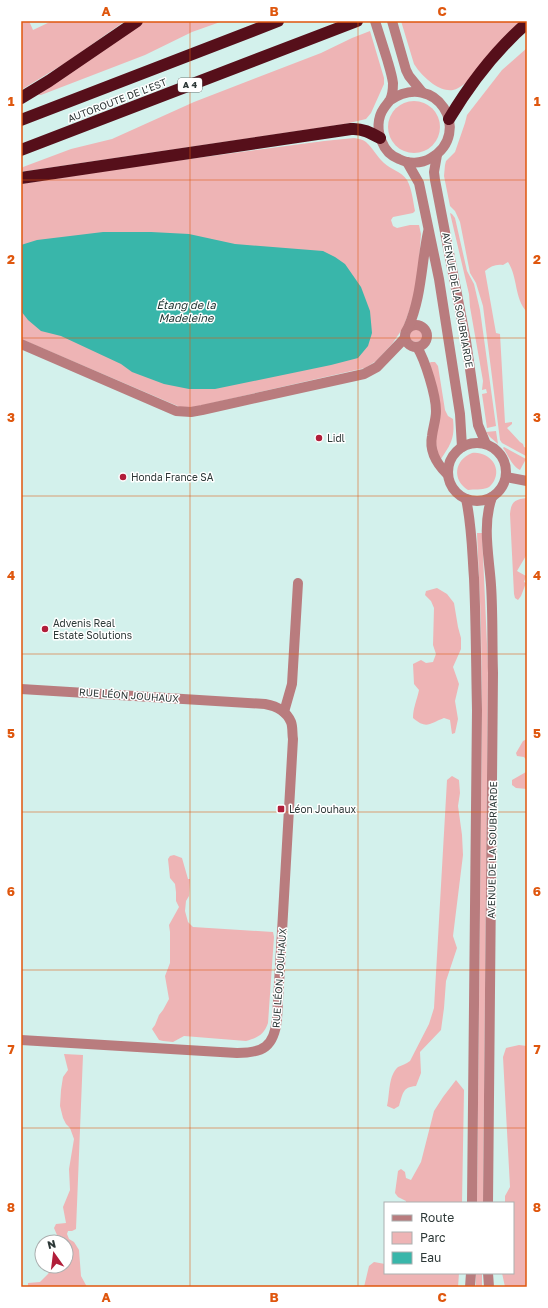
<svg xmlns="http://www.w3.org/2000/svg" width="548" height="1308" font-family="'Golos Text',sans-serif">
  <rect width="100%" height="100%" fill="#d3f1ec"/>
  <g fill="#eeb4b5">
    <path d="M22,21H29L33,30L52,21H125L67,62L21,90V25Z"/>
    <path d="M144,21H223L192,32L145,55L41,95H38Z"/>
    <path d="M401,21H524C514,30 504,39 495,49C485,60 468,87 453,90C446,91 439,88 433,84C425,78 419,72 414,64Z"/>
    <path d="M370,31L384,78V84L371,113L366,119L345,124L27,171H23L21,170L23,167L71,149L112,139L194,102L321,53L352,38Z"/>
    <path d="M527,48V312C514,298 518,277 508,262L503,265C496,264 491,266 485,271L496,333L500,334L505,423L512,422V424L507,428L520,442L523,444L524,447L527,448L526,456L502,443L500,440L483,306L476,283L470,273L460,222L455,211L450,206L444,176L445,165L446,161L455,152L465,123L467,115L502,70Z"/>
    <circle cx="414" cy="127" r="26"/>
    <path d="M354,138C359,139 362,139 366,142C373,148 377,157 384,163C391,170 401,171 407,180C412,189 413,201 415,211L413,213L393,217L391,220L393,226L397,228L410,225H419L421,234L417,289L403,328L392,344L376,361L365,368L356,370L190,408L180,407L21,339V184L122,168L324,141Z"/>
    <path d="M450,213L452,214L455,218L467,271L474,284L480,310L496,426L487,428L482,394L487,393L486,389L482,390L483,381L470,307L469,294Z"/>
    <circle cx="416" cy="335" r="7"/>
    <path d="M431,362H435L438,366L445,410L448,416L453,419C455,438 451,444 441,459L437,454L428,364Z"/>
    <path d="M496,431L498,444L490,437L486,432Z"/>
    <path d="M504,447L526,459L520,470C511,465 509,456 503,448Z"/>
    <path d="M472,453C488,451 502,466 494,481C492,484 490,487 487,488C482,490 474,489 468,490C452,480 454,460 472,453Z"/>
    <path d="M527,498V554L517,571L526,576L524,582L526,583L521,596L518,600L515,598L514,594L510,514C511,502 515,499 527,498Z"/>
    <path d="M477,533H482L488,667L483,1203H477L482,713L481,624Z"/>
    <path d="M437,588L447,594L454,603L458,627L461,638V649L453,667L459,684L455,701L458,719L455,733L452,734L450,720L444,718C430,723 427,730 413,718C413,708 417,700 419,690L414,684L413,664L421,660L426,663L433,662L436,654L433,645L434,608L431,601L425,595L426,591Z"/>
    <path d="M527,739V761L524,757L517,756L516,753L523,741Z"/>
    <path d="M527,768V789L516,788L512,785V780L526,772Z"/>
    <path d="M452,776L459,780L460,793L458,806L462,835L463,855L453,936L457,948L446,981L444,1008L441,1030L420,1052L421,1073L416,1086C402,1087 403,1094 399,1106L394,1109L387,1106C390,1094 388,1076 398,1067C402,1065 406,1064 410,1061L429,1024L434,1008L447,780Z"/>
    <path d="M174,855L182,858L188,879H190L189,896L186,901L185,911L188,922L193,927L273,932L274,937L268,1023C264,1035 257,1038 246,1041L184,1036L173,1042L163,1041L159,1040L152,1029L155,1025L159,1015L163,1010L169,999L165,976L170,963V932L169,925L179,907L176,901V892L175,884L170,878L168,859L170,856Z"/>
    <path d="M519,1045L527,1046V1287H505L502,1273H513V1203H505V1196L510,1187L503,1057L506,1048Z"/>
    <path d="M64,1054L83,1055L76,1229L72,1231H68L67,1234L69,1239L74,1242L79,1250L81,1276L87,1287H28V1283L40,1282L48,1274L53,1266H66V1242H62V1240L57,1235L54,1228L56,1224L66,1223L63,1207L70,1190L69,1169L74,1139L70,1128L66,1124L63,1118L60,1106L61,1090L63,1077L68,1070Z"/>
    <path d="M456,1080L464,1090L462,1203H406V1201L398,1197L395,1193L398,1171L401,1169L405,1172L406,1178L411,1180L421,1162L434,1111L443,1097Z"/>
    <path d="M374,1262L385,1264V1273H459L458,1287H364L369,1266Z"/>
    <rect x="476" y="1273" width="6" height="14"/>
  </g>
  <path fill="#39b6aa" d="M103,232H151L189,234L235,244L323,251L335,257L345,264L361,287L370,311L372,333L368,346L358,358L331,365L215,389H189L164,384L132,372L121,364L61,336L41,331L28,320L21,311V245L37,240Z"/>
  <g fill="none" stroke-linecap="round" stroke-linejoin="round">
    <g stroke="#b97c7e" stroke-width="10">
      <path d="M375,21C379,34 383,46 387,59C389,66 392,75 393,83C393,88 392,96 390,100C388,103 386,105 384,108C377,118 377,131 382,142C385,150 391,156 399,159C408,164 421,164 431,158C474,133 436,68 389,101"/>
      <path d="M392,21L406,70L409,76L422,92"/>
      <path d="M437,155L434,172L435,180L466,341L478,425L486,444"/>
      <path d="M407,162L419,183L439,279L460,414L462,447"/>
      <circle cx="416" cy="336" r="11"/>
      <path d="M408,328C422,296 421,265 428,232"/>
      <path d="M21,344L176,411L191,412L202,410L364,374L377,367L405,338"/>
      <path d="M417,347C425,360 436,395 436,411C436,420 433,427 432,436C429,451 436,463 447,474"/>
      <circle cx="477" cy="472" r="29"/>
      <path d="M506,477L527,481"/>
      <path d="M466,499C472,526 472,552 474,578C476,622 476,666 477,710L472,1203"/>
      <path d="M21,689L265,704C276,706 286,710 291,722C293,727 292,734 293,739L277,1019C274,1047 263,1053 237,1053L21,1040"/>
      <path d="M284,712L292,684L298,583"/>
      <path d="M488,1203L493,673C492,644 493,614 491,585C489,556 482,525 492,497"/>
      <path d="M488,1273L489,1287"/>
      <path d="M470,1287L471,1273"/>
    </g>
    <g stroke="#560f1a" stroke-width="12">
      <path d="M21,98L49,81L137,21"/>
      <path d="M449,119C470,84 496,50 527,23"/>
      <path d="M21,120L278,21"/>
      <path d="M21,150L357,21"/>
      <path d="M21,178L351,129C362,128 371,133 380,138"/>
    </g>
  </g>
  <path fill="none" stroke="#df570e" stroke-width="1" stroke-opacity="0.55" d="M190,21V1287M358,21V1287M21,180H527M21,338H527M21,496H527M21,654H527M21,812H527M21,970H527M21,1128H527"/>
  <g fill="#b11e3a" stroke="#fff" stroke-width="1.5">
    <circle cx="319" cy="438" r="4"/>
    <circle cx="123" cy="477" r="4"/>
    <circle cx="45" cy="629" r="4"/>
    <rect x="277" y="805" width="8" height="8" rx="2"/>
  </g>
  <g text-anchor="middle" stroke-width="3" stroke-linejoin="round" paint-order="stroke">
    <rect fill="#fff" stroke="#6c7473" stroke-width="1" x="178" y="78" width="24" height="14" rx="3"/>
    <g font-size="9" font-weight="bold" fill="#2d3837">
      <text x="190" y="88">A 4</text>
    </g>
    <g font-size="10" fill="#2d3837" stroke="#fff">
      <text transform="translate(117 100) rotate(-21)" y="4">AUTOROUTE DE L’EST</text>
      <text transform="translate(458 300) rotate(80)" y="4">AVENUE DE LA SOUBRIARDE</text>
      <text transform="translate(129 695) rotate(4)" y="4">RUE LÉON JOUHAUX</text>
      <text transform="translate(492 850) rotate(-89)" y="4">AVENUE DE LA SOUBRIARDE</text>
      <text transform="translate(279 978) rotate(-86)" y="4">RUE LÉON JOUHAUX</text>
    </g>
    <g font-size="10" fill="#2d3837" stroke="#fff" text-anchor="start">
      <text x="327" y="442">Lidl</text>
      <text x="131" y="481">Honda France SA</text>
      <text x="53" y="627">Advenis Real<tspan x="53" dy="12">Estate Solutions</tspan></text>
      <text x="289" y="813">Léon Jouhaux</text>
    </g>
    <g font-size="11" font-style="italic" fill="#1d3330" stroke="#fff">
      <text x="186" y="309">Étang de la<tspan x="186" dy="13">Madeleine</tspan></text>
    </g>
  </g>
  <rect width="548" height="1308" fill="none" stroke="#ffffff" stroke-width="44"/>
  <rect x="384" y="1202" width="130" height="72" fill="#ffffff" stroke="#abafaf"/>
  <rect x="392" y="1215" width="20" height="6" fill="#b97c7e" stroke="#abafaf"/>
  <text x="420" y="1222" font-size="12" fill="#2d3837">Route</text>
  <rect x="392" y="1232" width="20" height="12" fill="#eeb4b5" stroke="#abafaf"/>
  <text x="420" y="1242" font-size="12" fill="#2d3837">Parc</text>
  <rect x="392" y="1252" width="20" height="12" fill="#39b6aa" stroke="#abafaf"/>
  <text x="420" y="1262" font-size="12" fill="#2d3837">Eau</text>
  <g transform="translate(54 1254) rotate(346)"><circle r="19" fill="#ffffff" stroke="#abafaf"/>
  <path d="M0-3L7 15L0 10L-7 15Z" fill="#b11e3a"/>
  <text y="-6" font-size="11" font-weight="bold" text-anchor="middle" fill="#2d3837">N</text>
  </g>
  <rect x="22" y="22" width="504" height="1264" fill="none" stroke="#df570e" stroke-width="1.5"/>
  <g font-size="13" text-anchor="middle" font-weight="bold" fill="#df570e">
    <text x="106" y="16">A</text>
    <text x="274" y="16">B</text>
    <text x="442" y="16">C</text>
    <text x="11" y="106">1</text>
    <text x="537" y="106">1</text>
    <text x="11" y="264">2</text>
    <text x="537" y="264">2</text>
    <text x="11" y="422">3</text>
    <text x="537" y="422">3</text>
    <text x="11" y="580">4</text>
    <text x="537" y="580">4</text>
    <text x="11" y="738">5</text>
    <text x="537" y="738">5</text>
    <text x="11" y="896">6</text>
    <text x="537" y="896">6</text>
    <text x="11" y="1054">7</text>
    <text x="537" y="1054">7</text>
    <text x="11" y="1212">8</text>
    <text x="537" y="1212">8</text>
    <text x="106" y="1302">A</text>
    <text x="274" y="1302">B</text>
    <text x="442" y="1302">C</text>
  </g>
</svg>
